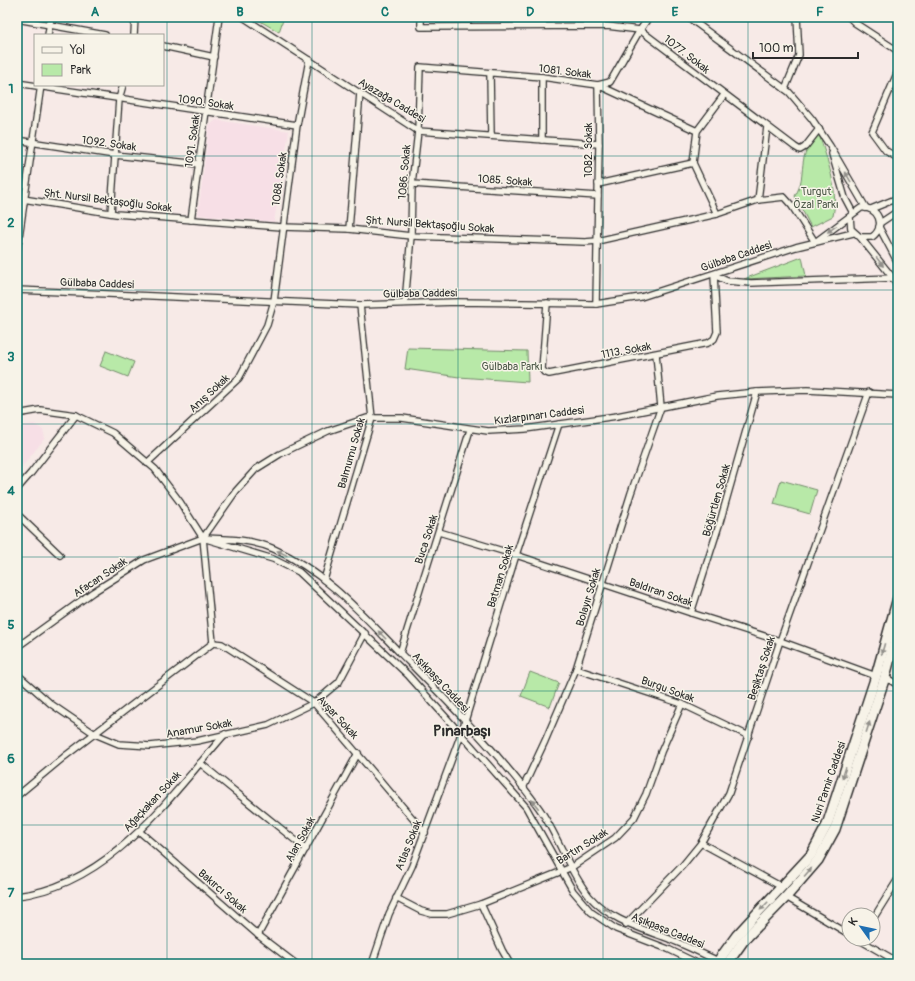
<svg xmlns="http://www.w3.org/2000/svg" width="915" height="981" font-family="Pangolin,sans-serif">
  <rect width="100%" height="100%" fill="#f7eae7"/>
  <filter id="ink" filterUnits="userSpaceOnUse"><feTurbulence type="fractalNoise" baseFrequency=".025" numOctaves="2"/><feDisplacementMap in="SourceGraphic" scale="8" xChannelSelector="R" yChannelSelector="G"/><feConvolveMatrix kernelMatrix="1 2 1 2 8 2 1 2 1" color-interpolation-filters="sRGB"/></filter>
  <g filter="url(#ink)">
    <g fill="#f7dfe6">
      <path d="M216,120L289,131L274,222L198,215L209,126Z"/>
      <path d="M34,424L43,430L45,438L17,473V426Z"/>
    </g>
    <g fill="#b8e9a8" stroke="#728a6a">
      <path d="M253,17H284L279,32Z"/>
      <path d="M819,134C827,160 839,189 833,216L811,227L795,196C809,173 794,156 819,134Z"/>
      <path d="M802,257L806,276L744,279Z"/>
      <path d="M408,348L527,351L528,382L459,377L405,369Z"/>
      <path d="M106,351L134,362L128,377L100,366Z"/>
      <path d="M781,480L817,490L810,514L774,504Z"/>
      <path d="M530,672L559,683L550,707L521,696Z"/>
    </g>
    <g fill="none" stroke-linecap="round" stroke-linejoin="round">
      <defs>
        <g id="minor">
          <path d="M243,17L418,131L599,144"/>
          <path d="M421,17V27L607,26L640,30L795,147L800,150L805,147L819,129"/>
          <path d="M688,17L789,92L812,119L830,146L866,208"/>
          <path d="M849,17L855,23L898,51"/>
          <path d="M17,19L105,35"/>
          <path d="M696,23L699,17"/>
          <path d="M48,35L51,17"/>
          <path d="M134,35L135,17"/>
          <path d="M163,46L214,57"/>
          <path d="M898,71L872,132L886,151L898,158"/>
          <path d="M490,73L491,136"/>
          <path d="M542,77V140"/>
          <path d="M17,83L297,125"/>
          <path d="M785,89L799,55L797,17"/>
          <path d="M17,140L115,155L199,164"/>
          <path d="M832,154L845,198L853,213"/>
          <path d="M412,184L598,196"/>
          <path d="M598,184L693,163"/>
          <path d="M17,198L116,214L282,227L349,229L411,236L585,242L597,241L717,214L758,200L784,197L792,206L815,242"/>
          <path d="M758,200L767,127"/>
          <path d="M871,209L898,198"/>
          <path d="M111,213L119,99L123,85"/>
          <path d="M717,214L693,163L697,131L724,95"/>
          <path d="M191,220L219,17"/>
          <path d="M880,223L898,211"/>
          <path d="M879,227L898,263"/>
          <path d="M349,229L360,93"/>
          <path d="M860,237L893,278L898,288"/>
          <path d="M818,240L861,208C878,206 887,226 872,237H860L851,229L850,217"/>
          <path d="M17,251L41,85"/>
          <path d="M17,290L360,305L457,302L596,304L641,297L796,247L853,233"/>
          <path d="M405,303L411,236L412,184L418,131L420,67L542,77L598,85L697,131"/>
          <path d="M547,303L542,369L544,372L549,374L708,343L714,339L717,332L714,275L727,281L751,283L893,278"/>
          <path d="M596,304L599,144L598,85L610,82L640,30L649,17"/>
          <path d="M17,414L40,410L76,415L113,433L155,469L180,502L203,538L213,643L64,757L17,796"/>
          <path d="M147,463L239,378L267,325L274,301L297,125L309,60"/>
          <path d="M17,489L31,473L76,415"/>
          <path d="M17,514L60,555"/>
          <path d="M439,532L516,555L691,613L780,641L876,676"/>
          <path d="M203,538L236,491L256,469L280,454L328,431L367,418H402L488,431L525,429L617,416L717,396L757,392L807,390L898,395"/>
          <path d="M324,580L372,418L360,305"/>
          <path d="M691,613L720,522L757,392"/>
          <path d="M213,643L222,644L314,703L425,833"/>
          <path d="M17,647L93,592L144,560L203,538"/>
          <path d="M400,653L470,430"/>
          <path d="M576,669L682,704L749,736"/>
          <path d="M17,674L51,704L95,734L119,744L150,746L197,741L268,725L314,703L339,682L365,633"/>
          <path d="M885,677L898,685"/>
          <path d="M200,763L306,849"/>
          <path d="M523,788L545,741L576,669L631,493L661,407L656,354"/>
          <path d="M140,832L258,935L296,964"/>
          <path d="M701,843L782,887"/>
          <path d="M17,896C110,885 168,799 225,734"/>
          <path d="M786,897L849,934"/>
          <path d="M396,898L421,911L432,914H447L481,904L572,867L615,838L634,818L646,794L661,752L682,704"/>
          <path d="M481,904L502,950L510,964"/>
          <path d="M873,919L898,879"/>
          <path d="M626,924L683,865L701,843L729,793L780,641L869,392"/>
          <path d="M258,935L358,753"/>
          <path d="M858,939L898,962"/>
          <path d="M372,964L389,914L412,866L461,734L516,555L559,424"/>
          <path d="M699,964L668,949L616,929L591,912L573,891L526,807L408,675L299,572L273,559L203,538C227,539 251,539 274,549C324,571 362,614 400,653C448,702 498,752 539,808C558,835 568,870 589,896C609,919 637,927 664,937C683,944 701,953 718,961"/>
        </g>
        <g id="primary">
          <path d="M716,964L737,935L811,855L827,825L876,676L898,598"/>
          <path d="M727,964L744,940L786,897L818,860L835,829L885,677L898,628"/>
        </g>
      </defs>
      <use href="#minor" stroke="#2b2b2b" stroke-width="8"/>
      <use href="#primary" stroke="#2b2b2b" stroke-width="12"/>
      <use href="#minor" stroke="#f7f3e8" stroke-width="5.5"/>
      <use href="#primary" stroke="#f7f3e8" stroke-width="9"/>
    </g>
    <defs><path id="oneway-solid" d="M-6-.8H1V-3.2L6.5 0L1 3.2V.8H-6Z"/></defs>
    <g fill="#918f8a">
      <use href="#oneway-solid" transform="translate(848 177) rotate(-120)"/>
      <use href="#oneway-solid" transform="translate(832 229) rotate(145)"/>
      <use href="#oneway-solid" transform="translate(880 262) rotate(51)"/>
      <use href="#oneway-solid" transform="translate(282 553) rotate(-154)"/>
      <use href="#oneway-solid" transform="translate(382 635) rotate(-134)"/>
      <use href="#oneway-solid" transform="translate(883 649) rotate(106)"/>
      <use href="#oneway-solid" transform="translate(868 727) rotate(-72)"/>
      <use href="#oneway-solid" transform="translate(844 773) rotate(108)"/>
      <use href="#oneway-solid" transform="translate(535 804) rotate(-128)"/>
      <use href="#oneway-solid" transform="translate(808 872) rotate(-49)"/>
      <use href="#oneway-solid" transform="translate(764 906) rotate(134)"/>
      <use href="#oneway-solid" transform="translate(607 910) rotate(-143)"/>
    </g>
  </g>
  <path fill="none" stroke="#0f766e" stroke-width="1" stroke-opacity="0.55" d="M167,17V964M312,17V964M458,17V964M603,17V964M748,17V964M17,156H898M17,290H898M17,424H898M17,557H898M17,691H898M17,825H898"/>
  <g text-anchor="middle" stroke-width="3" stroke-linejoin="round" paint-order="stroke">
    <g font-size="11" fill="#2b2b2b" stroke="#f7f3e8">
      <text transform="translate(687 54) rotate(38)" y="4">1077. Sokak</text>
      <text transform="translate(565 71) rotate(7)" y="4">1081. Sokak</text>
      <text transform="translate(392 100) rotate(31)" y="4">Ayazağa Caddesi</text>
      <text transform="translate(206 102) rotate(8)" y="4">1090. Sokak</text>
      <text transform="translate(192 141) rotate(-82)" y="4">1091. Sokak</text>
      <text transform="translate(109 143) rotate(8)" y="4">1092. Sokak</text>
      <text transform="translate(588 150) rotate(-90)" y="4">1082. Sokak</text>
      <text transform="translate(404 172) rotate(-85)" y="4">1086. Sokak</text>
      <text transform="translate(279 179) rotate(-82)" y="4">1088. Sokak</text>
      <text transform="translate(505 180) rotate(4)" y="4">1085. Sokak</text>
      <text transform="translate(108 200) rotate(7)" y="4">Şht. Nursil Bektaşoğlu Sokak</text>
      <text transform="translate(430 224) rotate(4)" y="4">Şht. Nursil Bektaşoğlu Sokak</text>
      <text transform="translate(736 256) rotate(-19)" y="4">Gülbaba Caddesi</text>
      <text transform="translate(97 283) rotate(2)" y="4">Gülbaba Caddesi</text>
      <text transform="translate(420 293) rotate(-1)" y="4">Gülbaba Caddesi</text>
      <text transform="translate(626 350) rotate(-10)" y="4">1113. Sokak</text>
      <text transform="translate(209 393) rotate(-43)" y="4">Anış Sokak</text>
      <text transform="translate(539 415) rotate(-7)" y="4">Kızlarpınarı Caddesi</text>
      <text transform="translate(351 453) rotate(-74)" y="4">Balmumu Sokak</text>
      <text transform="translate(716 500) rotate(-74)" y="4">Böğürtlen Sokak</text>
      <text transform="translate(426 539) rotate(-72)" y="4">Buca Sokak</text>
      <text transform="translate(500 576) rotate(-73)" y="4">Batman Sokak</text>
      <text transform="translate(100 577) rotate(-34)" y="4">Afacan Sokak</text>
      <text transform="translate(661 592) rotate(19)" y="4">Baldıran Sokak</text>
      <text transform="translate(588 597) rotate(-73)" y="4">Bolayır Sokak</text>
      <text transform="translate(761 668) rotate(-72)" y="4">Beşiktaş Sokak</text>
      <text transform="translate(441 682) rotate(47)" y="4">Aşıkpaşa Caddesi</text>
      <text transform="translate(668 689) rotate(20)" y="4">Burgu Sokak</text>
      <text transform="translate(338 717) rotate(47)" y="4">Avşar Sokak</text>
      <text transform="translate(199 728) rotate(-10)" y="4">Anamur Sokak</text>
      <text transform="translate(828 782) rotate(-71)" y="4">Nuri Pamir Caddesi</text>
      <text transform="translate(152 801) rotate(-47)" y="4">Ağaçkakan Sokak</text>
      <text transform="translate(300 839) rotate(-61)" y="4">Alan Sokak</text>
      <text transform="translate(408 845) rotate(-68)" y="4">Atlas Sokak</text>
      <text transform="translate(582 846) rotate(-32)" y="4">Bartın Sokak</text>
      <text transform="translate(223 891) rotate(41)" y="4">Bakırcı Sokak</text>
      <text transform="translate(668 930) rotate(22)" y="4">Aşıkpaşa Caddesi</text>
    </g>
    <g font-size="11" fill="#4e5a4a" stroke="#f7f3e8">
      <text x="816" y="195">Turgut<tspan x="816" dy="13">Özal Parkı</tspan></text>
      <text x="512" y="370">Gülbaba Parkı</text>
    </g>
    <g font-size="15" font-weight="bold" fill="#2b2b2b" stroke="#f7f3e8">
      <text x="462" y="736">Pınarbaşı</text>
    </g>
  </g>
  <rect width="915" height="981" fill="none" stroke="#f7f3e8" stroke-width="44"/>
  <rect x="34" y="34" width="130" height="52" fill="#f7f3e8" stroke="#a5a39c"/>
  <rect x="42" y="47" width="20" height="6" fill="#f7f3e8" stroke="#a5a39c"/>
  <text x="70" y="54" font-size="12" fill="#2b2b2b">Yol</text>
  <rect x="42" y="64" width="20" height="12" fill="#b8e9a8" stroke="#a5a39c"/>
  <text x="70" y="74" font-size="12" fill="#2b2b2b">Park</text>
  <g transform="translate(861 927) rotate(303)"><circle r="19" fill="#f7f3e8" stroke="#a5a39c"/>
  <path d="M0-3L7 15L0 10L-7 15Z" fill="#1f6fb2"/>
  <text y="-6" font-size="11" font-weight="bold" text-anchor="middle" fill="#2b2b2b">K</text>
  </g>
  <path d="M753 52v6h105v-6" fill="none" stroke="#2b2b2b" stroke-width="2"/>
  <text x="759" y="52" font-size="12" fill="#2b2b2b" stroke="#f7f3e8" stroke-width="3" paint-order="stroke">100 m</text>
  <rect x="22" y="22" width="871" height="937" fill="none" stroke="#0f766e" stroke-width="1.5"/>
  <g font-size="13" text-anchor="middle" font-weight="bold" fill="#0f766e">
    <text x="95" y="16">A</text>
    <text x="240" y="16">B</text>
    <text x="385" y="16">C</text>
    <text x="530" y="16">D</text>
    <text x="675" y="16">E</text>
    <text x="820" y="16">F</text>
    <text x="11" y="93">1</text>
    <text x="11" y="227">2</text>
    <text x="11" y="361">3</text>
    <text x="11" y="495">4</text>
    <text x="11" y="629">5</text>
    <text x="11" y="763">6</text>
    <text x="11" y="897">7</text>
  </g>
</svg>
